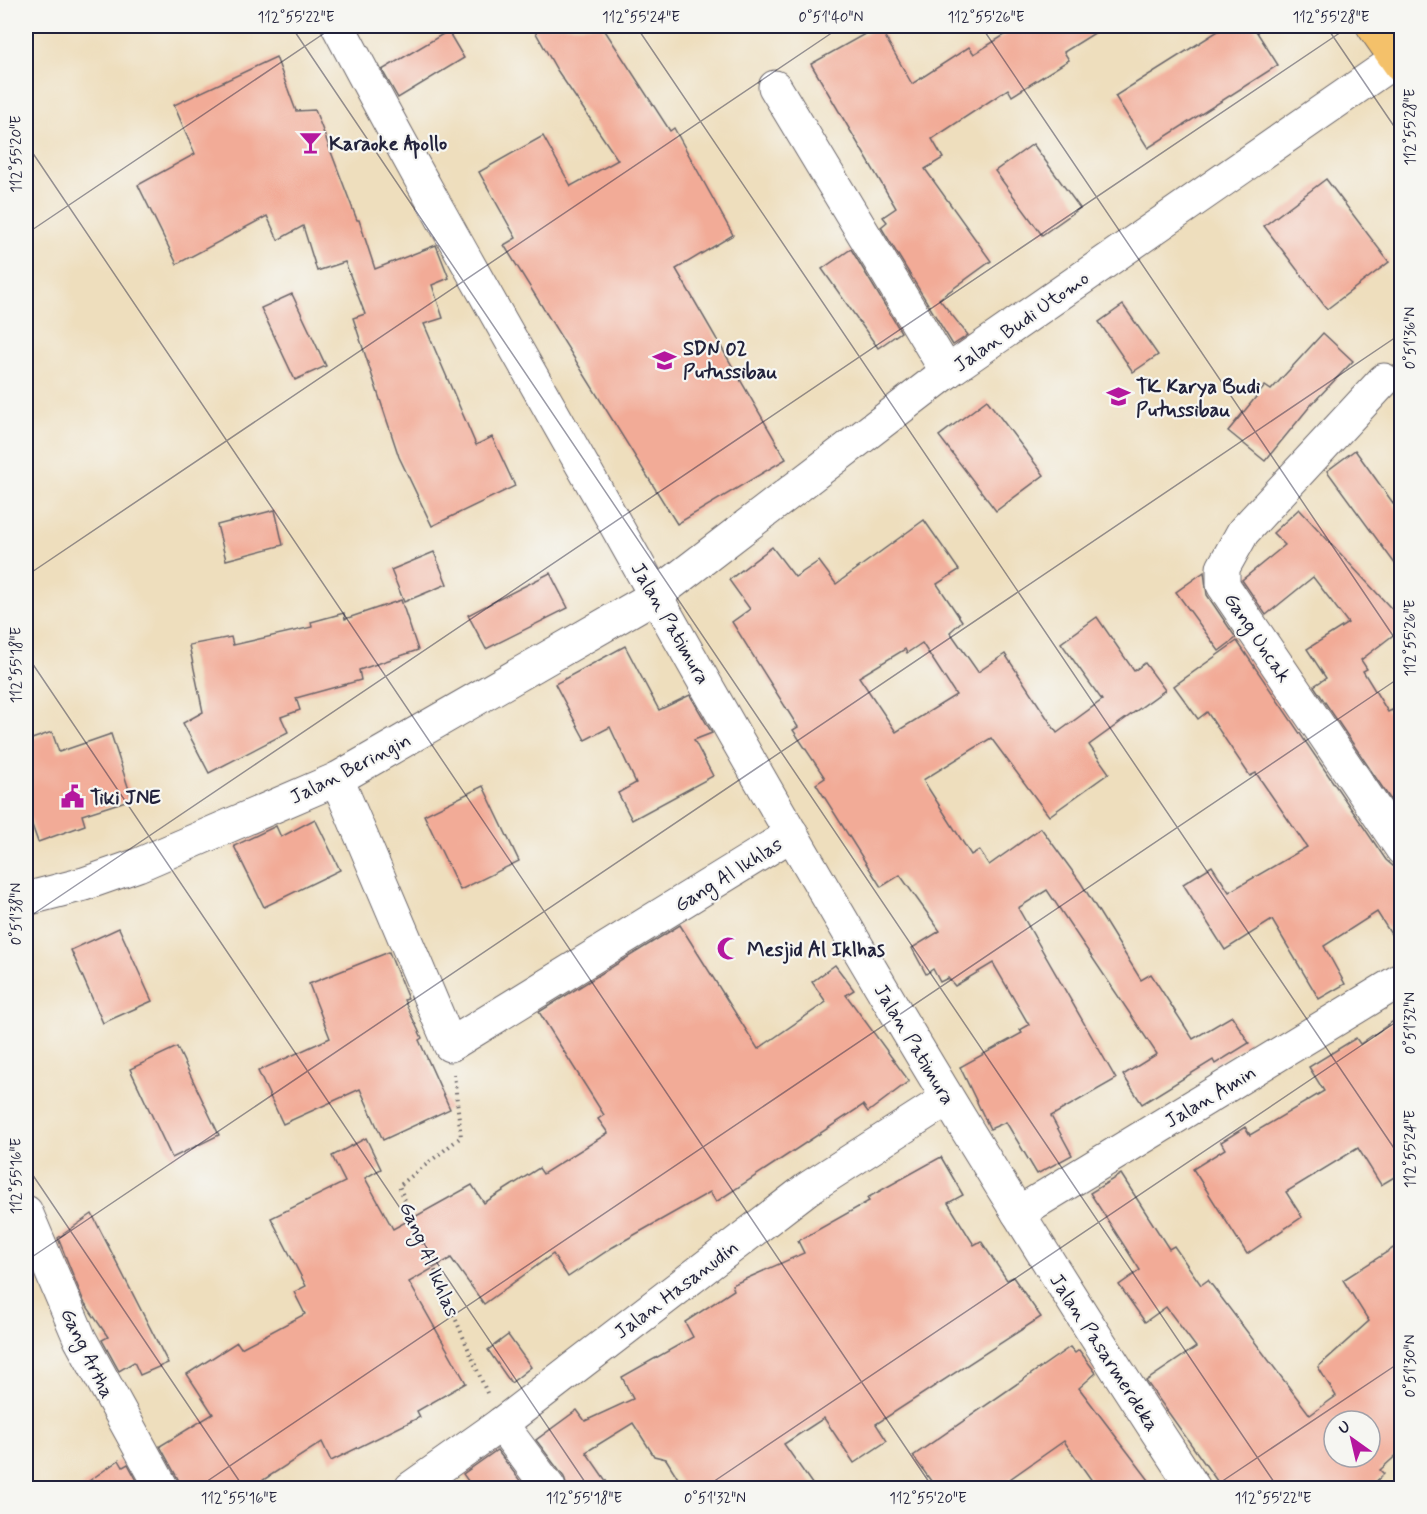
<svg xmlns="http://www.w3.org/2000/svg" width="1427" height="1514" font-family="Mynerve,sans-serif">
  <rect width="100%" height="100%" fill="#f6f6f2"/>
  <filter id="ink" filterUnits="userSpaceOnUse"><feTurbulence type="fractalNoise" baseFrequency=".0167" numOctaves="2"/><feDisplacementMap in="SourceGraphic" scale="12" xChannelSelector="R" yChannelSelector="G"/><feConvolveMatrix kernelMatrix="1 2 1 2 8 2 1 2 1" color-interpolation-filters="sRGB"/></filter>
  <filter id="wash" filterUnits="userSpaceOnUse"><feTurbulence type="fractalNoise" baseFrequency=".008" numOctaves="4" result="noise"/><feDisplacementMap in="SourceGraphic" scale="24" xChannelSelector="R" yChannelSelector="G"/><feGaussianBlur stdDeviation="1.35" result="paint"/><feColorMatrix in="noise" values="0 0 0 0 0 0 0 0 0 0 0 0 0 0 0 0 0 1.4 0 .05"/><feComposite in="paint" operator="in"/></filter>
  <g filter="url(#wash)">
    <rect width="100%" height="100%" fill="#eedebd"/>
    <g id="blocks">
      <g fill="#f2ab97" fill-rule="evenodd">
        <path d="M532,26H602L670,131L674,128L733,235L676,269L786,459L677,524L504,245L516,238L479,172L543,136L571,186L618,160L557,70Z"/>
        <path d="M879,26L912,84L969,47L974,54L1019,26H1106L1064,52L1069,60L1012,96L1008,89L932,139L943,158L925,169L991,261L939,299L968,335L953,345L881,227L887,222L883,217L896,208L811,64Z"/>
        <path d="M1226,26H1253L1278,65L1148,148L1115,96Z"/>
        <path d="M448,31L464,58L398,98L382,70Z"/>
        <path d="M276,57L296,111L315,110L357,220H359L375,269L436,245L449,278L432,285L443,318L424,324L476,445L492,437L515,486L432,526L399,457L353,318L365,314L345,262L317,271L303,226L278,240L267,216L177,264L138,185L195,154L174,105Z"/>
        <path d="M1033,144L1080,208L1042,235L995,171Z"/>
        <path d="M1326,179L1389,262L1327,309L1264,226Z"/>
        <path d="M851,249L901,332L878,348L822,269Z"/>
        <path d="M292,294L326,366L295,380L261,308Z"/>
        <path d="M1123,305L1158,355L1133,372L1099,322Z"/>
        <path d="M1323,333L1353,361L1311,405L1265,461L1228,431L1265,386L1271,390Z"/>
        <path d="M987,400L1044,475L996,511L939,436Z"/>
        <path d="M1355,450L1401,514V572L1327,471Z"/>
        <path d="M1299,509L1401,619V629L1361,660L1367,669L1363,671L1388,712L1392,710L1401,724V815L1314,686L1326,678L1307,649L1348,623L1313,577L1266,615L1242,580L1285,545L1273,533Z"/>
        <path d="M275,510L283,545L226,560L217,525Z"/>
        <path d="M924,520L959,570L937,584L962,621L950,632L978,672L1005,654L1057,733L1102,700L1061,643L1097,617L1134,671L1145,663L1165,690L1089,745L1109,773L1049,816L991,738L923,780L971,855L979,850L989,865L1041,828L1081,883L1141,980L1151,974L1193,1039L1232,1016L1249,1043L1215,1064L1213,1060L1142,1104L1123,1075L1157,1054L1047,890L1018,908L1116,1079L1051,1116L1072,1155L1037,1174L1006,1122L990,1129L960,1067L1022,1033L1020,1030L1029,1025L993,963L955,986L948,978L940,982L933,969L926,974L912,948L940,931L900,875L881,887L816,784L825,778L793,730L798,727L732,622L750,609L729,580L772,547L795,577L819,561L836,584ZM922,643L956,695L896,732L859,677L905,649L907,653Z"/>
        <path d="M434,552L447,584L404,602L391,570Z"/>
        <path d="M1204,572L1207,595L1236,638L1219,651L1176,592Z"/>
        <path d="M550,573L568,608L486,649L468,615Z"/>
        <path d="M401,600L418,650L359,670L361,680L296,698L300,710L281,717L288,732L209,773L183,723L203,712L189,645L231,637L233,645L312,627L311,622L344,613L345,619Z"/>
        <path d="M1237,641L1386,860L1393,866L1401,867V950L1377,912L1324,946L1345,984L1319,999L1272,920L1225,950L1183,884L1212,866L1229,892L1307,847L1256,773L1250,776L1207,712L1198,719L1174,686Z"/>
        <path d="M625,646L659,710L690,695L712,733L694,740L713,776L632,820L618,793L636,783L610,727L585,740L555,684Z"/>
        <path d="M52,732L59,752L111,734L132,799L82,815L85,825L38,842L26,808V741Z"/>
        <path d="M483,786L519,861L460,890L424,815Z"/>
        <path d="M315,819L340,870L264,907L234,846L276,826L281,837Z"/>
        <path d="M680,925L758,1049L826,1002L812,982L835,965L854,990L846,995L909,1081L868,1112L863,1105L716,1202L710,1192L613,1247L568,1277L553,1254L484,1304L451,1258L409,1282L466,1383L417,1411L420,1417L331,1461L322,1442L251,1488H181L178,1479L160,1446L213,1414L187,1374L237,1342L241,1348L305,1314L294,1292L306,1286L271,1218L345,1182L332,1156L366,1138L381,1169L365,1178L393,1229L472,1185L484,1203L539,1168L543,1174L608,1133L598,1119L604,1115L539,1012Z"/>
        <path d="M119,928L152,1001L103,1023L71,950Z"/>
        <path d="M389,952L408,999L404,1000L422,1038L419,1040L450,1109L383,1140L360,1089L283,1124L258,1071L330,1038L309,984Z"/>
        <path d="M1401,1016V1173L1381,1185L1358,1148L1286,1192L1302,1217L1247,1254L1193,1169L1225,1149L1221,1142L1245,1127L1250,1135L1324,1091L1309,1067L1356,1038L1360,1044Z"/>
        <path d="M177,1047L219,1135L172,1158L130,1069Z"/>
        <path d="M941,1157L963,1195L948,1203L974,1245L981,1241L1007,1280L1013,1277L1041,1317L876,1424L887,1441L854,1463L824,1418L784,1444L815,1488H684L666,1459L654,1456L633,1423L586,1452L611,1488H567L564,1477L536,1440L577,1410L585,1421L633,1399L622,1377L693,1337L685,1322L734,1290L732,1285L804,1253L798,1241L869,1201L867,1198Z"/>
        <path d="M1121,1174L1169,1249L1174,1246L1201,1285L1208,1280L1310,1415L1336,1396L1318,1367L1369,1321L1343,1280L1401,1243V1451L1380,1470L1384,1474L1369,1488H1222L1146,1381L1196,1347L1166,1307L1145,1322L1119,1285L1140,1270L1090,1193ZM1334,1421H1370V1457H1334Z"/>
        <path d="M92,1214L168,1363L140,1375L134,1362L119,1371L102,1340L108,1337L84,1302L58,1238Z"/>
        <path d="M508,1335L531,1367L511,1383L488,1350Z"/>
        <path d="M1070,1347L1075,1353L1079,1350L1096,1373L1079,1388L1155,1488H1097L1064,1441L997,1488H936L913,1456Z"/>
        <path d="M497,1450L524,1486L521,1488H473L463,1474Z"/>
        <path d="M119,1460L123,1467L128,1464L141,1488H79Z"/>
      </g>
    </g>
  </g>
  <g filter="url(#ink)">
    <use href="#blocks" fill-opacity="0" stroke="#696468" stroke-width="1.5"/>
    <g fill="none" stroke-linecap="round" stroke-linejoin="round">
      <defs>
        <g id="minor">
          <path d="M338,26C421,184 511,339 599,495C787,832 981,1166 1194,1488"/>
          <path d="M775,87L947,372"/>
          <path d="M1384,380L1243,532L1223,568V585L1402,849"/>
          <path d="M337,779L450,1045L792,834"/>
          <path d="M26,899L84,884L138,865L337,779L655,596L947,372L1396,60"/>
          <path d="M26,1212L80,1339L162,1488"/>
          <path d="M1018,1213L1402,979"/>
          <path d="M501,1424L549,1488"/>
          <path d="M411,1488L501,1424L807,1189L947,1099"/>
        </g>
        <path id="highway" d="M1373,26L1402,67"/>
      </defs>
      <use href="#minor" stroke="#696468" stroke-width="35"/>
      <use href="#highway" stroke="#696468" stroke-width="35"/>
      <path stroke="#696468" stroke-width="4" stroke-dasharray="1.5 4.5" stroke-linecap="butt" d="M454,1074L461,1137L399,1186L487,1393"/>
      <use href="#minor" stroke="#fff" stroke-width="33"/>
      <use href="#highway" stroke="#f4c16a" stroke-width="33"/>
    </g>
  </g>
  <path fill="none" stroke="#22223b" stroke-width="1.5" stroke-opacity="0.45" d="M291,26L1278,1488M636,26L1402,1160M981,26L1402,649M1326,26L1402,138M26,143L933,1488M26,234L335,26M26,576L842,26M26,654L589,1488M26,919L1350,26M26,1165L244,1488M26,1261L1402,333M197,1488L1402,676M704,1488L1402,1018M1212,1488L1402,1361"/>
  <defs>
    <symbol id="bar-bare" viewBox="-9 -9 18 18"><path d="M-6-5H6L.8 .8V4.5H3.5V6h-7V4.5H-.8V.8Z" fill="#b5179e" stroke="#f6f6f2" stroke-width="2.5" paint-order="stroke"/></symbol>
    <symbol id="school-bare" viewBox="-9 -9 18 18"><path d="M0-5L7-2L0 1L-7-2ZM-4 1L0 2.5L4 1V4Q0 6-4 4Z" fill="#b5179e" stroke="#f6f6f2" stroke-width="2.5" paint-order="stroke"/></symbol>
    <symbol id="civic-bare" viewBox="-9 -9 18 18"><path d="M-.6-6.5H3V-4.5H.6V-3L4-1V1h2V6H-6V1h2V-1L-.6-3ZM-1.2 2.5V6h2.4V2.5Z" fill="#b5179e" stroke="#f6f6f2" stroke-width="2.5" paint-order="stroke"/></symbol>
    <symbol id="mosque-bare" viewBox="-9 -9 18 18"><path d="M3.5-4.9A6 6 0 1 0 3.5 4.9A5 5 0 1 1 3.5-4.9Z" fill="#b5179e" stroke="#f6f6f2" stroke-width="2.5" paint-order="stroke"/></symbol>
  </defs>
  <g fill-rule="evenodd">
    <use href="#bar-bare" x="294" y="126" width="33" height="33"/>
    <use href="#school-bare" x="648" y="344" width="33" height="33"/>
    <use href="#school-bare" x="1102" y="380" width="33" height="33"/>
    <use href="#civic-bare" x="56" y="780" width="33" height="33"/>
    <use href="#mosque-bare" x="712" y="932" width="33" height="33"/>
  </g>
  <g text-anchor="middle" stroke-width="4.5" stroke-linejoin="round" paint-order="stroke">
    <g font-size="20" font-weight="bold" fill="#22223b" stroke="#f6f6f2" text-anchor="start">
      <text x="329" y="150">Karaoke Apollo</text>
      <text x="683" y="355">SDN 02<tspan x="683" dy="23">Putussibau</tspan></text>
      <text x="1136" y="393">TK Karya Budi<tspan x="1136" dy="23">Putussibau</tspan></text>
      <text x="90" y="804">Tiki JNE</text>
      <text x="747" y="956">Mesjid Al Iklhas</text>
    </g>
    <g font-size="20" fill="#22223b" stroke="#f6f6f2">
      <text transform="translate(1021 321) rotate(-35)" y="7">Jalan Budi Utomo</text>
      <text transform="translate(671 623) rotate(60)" y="7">Jalan Patimura</text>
      <text transform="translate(1258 637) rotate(56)" y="7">Gang Uncak</text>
      <text transform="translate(350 768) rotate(-27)" y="7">Jalan Beringin</text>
      <text transform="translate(728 874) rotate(-32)" y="7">Gang Al Ikhlas</text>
      <text transform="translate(915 1044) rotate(59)" y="7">Jalan Patimura</text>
      <text transform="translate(1210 1096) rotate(-31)" y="7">Jalan Amin</text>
      <text transform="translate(430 1259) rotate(67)" y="7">Gang Al Ikhlas</text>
      <text transform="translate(676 1289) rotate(-37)" y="7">Jalan Hasanudin</text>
      <text transform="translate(1105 1352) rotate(57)" y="7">Jalan Pasarmerdeka</text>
      <text transform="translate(88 1353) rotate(64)" y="7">Gang Artha</text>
    </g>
  </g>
  <rect width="1427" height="1514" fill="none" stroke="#f6f6f2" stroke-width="66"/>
  <g transform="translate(1352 1439) rotate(326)"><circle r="28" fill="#f6f6f2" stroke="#a1a1a9" stroke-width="1.5"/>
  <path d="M0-4.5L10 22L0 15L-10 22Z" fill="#b5179e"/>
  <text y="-9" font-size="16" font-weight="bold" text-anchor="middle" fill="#22223b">U</text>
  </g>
  <rect x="33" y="33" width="1361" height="1448" fill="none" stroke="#22223b" stroke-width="2"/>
  <g font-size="15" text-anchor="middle" fill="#22223b">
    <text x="296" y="22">112°55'22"E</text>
    <text x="641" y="22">112°55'24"E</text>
    <text x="831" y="22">0°51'40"N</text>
    <text x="986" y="22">112°55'26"E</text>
    <text x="1331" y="22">112°55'28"E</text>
    <text transform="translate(1410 127) rotate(-90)" y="5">112°55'28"E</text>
    <text transform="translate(16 154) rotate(-90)" y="5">112°55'20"E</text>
    <text transform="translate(1410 338) rotate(-90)" y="5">0°51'36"N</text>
    <text transform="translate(1410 638) rotate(-90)" y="5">112°55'26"E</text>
    <text transform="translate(16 665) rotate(-90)" y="5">112°55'18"E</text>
    <text transform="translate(16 914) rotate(-90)" y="5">0°51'38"N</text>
    <text transform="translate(1410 1023) rotate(-90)" y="5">0°51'32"N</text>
    <text transform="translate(1410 1149) rotate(-90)" y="5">112°55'24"E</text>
    <text transform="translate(16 1176) rotate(-90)" y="5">112°55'16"E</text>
    <text transform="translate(1410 1366) rotate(-90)" y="5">0°51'30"N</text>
    <text x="239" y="1503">112°55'16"E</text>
    <text x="584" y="1503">112°55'18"E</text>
    <text x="715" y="1503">0°51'32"N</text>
    <text x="928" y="1503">112°55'20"E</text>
    <text x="1273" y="1503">112°55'22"E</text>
  </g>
</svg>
